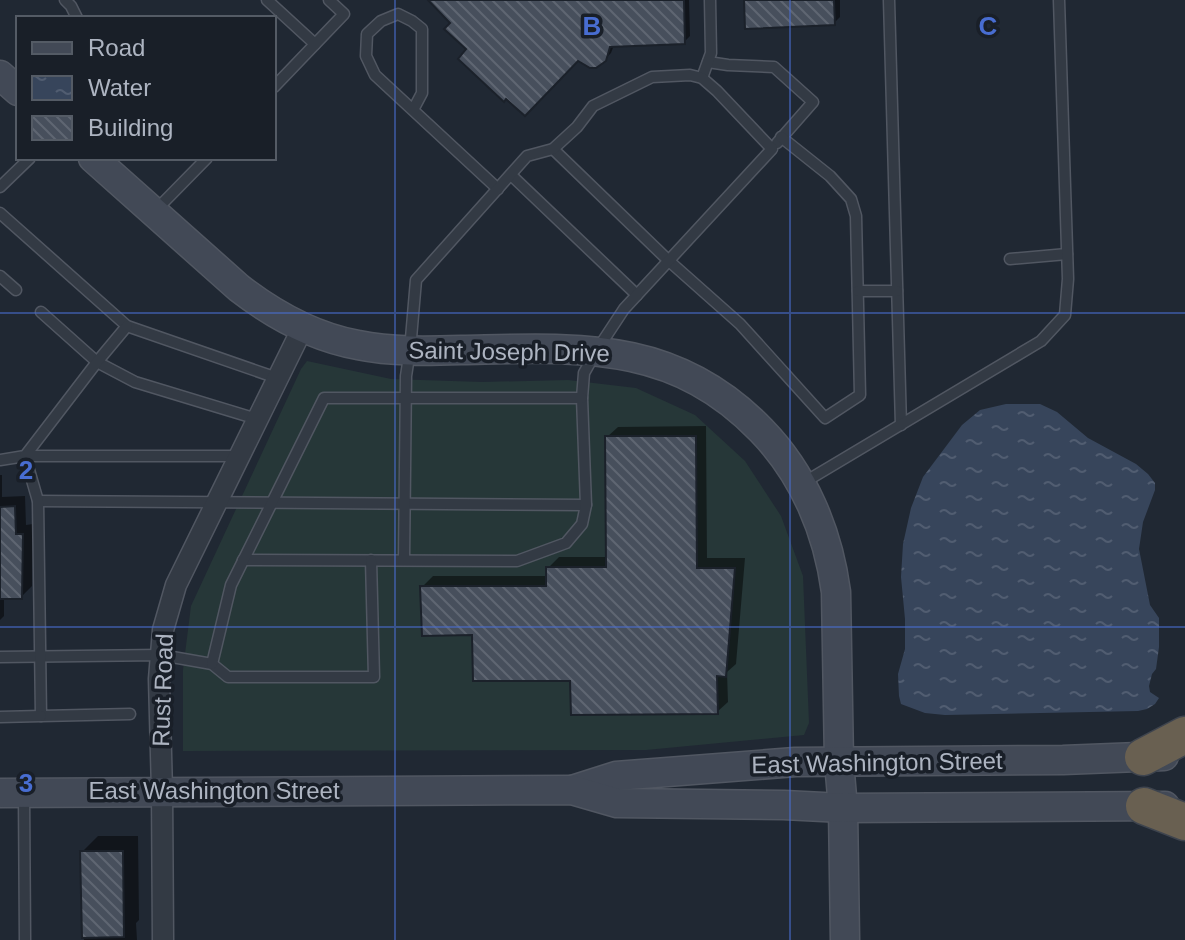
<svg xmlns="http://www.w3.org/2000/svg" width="1185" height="940" font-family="Arial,sans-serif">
  <defs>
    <pattern id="water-ripples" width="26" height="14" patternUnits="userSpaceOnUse" patternTransform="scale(2)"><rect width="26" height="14" fill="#37455b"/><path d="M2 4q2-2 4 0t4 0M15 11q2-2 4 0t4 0" fill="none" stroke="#515d71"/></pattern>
    <pattern id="building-back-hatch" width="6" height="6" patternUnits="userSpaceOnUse" patternTransform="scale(2)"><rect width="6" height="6" fill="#474f5c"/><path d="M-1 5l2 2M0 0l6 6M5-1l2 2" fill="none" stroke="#5f6672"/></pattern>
  </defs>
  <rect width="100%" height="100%" fill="#202833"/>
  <path fill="#263738" d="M307,361L391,379L482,382L568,380L636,388L695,415L745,461L781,516L803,576L809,723L804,735L646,750L183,751V670L191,606L301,369Z"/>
  <path fill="url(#water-ripples)" d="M1006,404H1040L1057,412L1088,438L1136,464L1148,474L1155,483V490L1143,522L1139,549L1150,605L1159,618V647L1156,669L1152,674L1149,686L1150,692L1159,698L1155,704L1147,709L1138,711L945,715L925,713L901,704L899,696L898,674L905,649V619L901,577L903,544L911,508L923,477L962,425L980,410Z"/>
  <g fill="#0007">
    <path d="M435,0H689L690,36L684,42L614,45L611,53L604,60L469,49L453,23Z"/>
    <path d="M746,0H840V17L834,23Z"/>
    <path d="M706,426L707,558H745L736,664L727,672L728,702L717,712L572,679L474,633L422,587L433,576H548V568L559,557H608L607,437L618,427Z"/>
    <path d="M0,475H2V497L25,496L26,525L33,524L32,586L21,597H4V616L0,620Z"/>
    <path d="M98,836H138L139,920L136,923L137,940H84L82,852Z"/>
  </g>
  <g fill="url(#building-back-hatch)" stroke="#1b212a" stroke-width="2">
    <path d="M428,0H684L685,44L610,47L606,61L596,68H590L578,61L525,116L506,99L504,102L458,59L466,49L444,29L450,23Z"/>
    <path d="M744,0H834L835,25L745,29Z"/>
    <path d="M605,436H696L697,568H735L726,677L717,676L718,714L571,715L570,681H473L472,635L422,636L420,586H546V567H606Z"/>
    <path d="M15,506L16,534H23L22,599H0V507Z"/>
    <path d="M80,851H123L124,937L82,938Z"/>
  </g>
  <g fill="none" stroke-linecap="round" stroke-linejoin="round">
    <defs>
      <g id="lane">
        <path d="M65,0L71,6L77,18"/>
        <path d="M267,0L315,44"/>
        <path d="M889,0L901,425"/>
        <path d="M708,62L728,65L774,67L813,102L777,143"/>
        <path d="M702,78L711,53L710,0"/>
        <path d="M274,87L344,14L329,0"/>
        <path d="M413,110L422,93V29L412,21L398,14L381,21L367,34L366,56L375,75L498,189"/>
        <path d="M553,149L669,261L740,324L825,418L860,395L856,216L851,199L830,176L781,137"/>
        <path d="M511,175L637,295"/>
        <path d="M0,187L30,158"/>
        <path d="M155,211L207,158"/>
        <path d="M0,213L127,326L277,378"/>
        <path d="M1010,259L1067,254"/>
        <path d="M0,276L16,290"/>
        <path d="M858,291H897"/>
        <path d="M41,312L97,362L135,382L257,419"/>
        <path d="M0,460L25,456L97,362L127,326"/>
        <path d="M803,483L1041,341L1065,315L1068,279L1059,0"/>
        <path d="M38,501L586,505"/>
        <path d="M243,560L517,561L566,543L582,524L586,505L582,398L584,373L597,350L624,309L772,149L717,91L702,78L690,75L652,77L593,106L577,127L553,149L527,156L416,280L410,350L406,376L404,560"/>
        <path d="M0,657L161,655L212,664L228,677H374L371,560"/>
        <path d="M212,664L231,585L324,398H582"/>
        <path d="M130,714L41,716L38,501L25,456H240"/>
        <path d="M0,717L41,716"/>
        <path d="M24,794L25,940"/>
      </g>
      <path id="street" d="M163,940L162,791L159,679L163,630L176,585L303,327"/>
      <g id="secondary">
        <path d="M0,75L18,91"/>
        <path d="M93,158L239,288C274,315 314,337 358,345C392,352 427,351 461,350C577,348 673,339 761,430C804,474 828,532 836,592L839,762L843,808L845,940"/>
        <path d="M572,790L616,776L795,762L1063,760L1164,756"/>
        <path d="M0,793L572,790L617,803L784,805L843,808L1165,806"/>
      </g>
      <g id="highway">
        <path d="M1143,757L1185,735"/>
        <path d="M1144,806L1185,822"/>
      </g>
    </defs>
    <use href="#lane" stroke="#515762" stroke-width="13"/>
    <use href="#street" stroke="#515762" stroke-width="23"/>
    <use href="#secondary" stroke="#515762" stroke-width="31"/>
    <use href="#highway" stroke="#3e444e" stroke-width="39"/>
    <use href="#lane" stroke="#333a44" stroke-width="10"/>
    <use href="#street" stroke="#333a44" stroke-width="20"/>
    <use href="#secondary" stroke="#424956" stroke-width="28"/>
    <use href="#highway" stroke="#696051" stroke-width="36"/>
  </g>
  <path fill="none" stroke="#486dd1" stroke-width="2" stroke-opacity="0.55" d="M395,0V940M790,0V940M0,313H1185M0,627H1185"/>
  <g text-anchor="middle" stroke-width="7" stroke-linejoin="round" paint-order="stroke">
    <g font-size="24" fill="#adb4c1" stroke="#191f28">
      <text transform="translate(509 352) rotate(1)" y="8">Saint Joseph Drive</text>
      <text transform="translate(163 690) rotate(-88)" y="8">Rust Road</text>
      <text transform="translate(877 763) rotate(-1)" y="8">East Washington Street</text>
      <text x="214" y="799">East Washington Street</text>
    </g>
  </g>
  <g font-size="26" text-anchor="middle" font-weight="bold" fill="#486dd1" stroke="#191f28" stroke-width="7" stroke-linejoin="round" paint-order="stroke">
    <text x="592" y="35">B</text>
    <text x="988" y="35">C</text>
    <text x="26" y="479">2</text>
    <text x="26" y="792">3</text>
  </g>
  <rect x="16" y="16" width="260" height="144" fill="#191f28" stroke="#545b65" stroke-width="2"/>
  <rect x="32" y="42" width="40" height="12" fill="#424956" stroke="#545b65" stroke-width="2"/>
  <text x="88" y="56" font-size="24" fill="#adb4c1">Road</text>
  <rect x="32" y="76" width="40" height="24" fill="url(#water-ripples)" stroke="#545b65" stroke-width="2"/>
  <text x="88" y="96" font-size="24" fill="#adb4c1">Water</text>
  <rect x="32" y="116" width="40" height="24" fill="url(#building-back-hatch)" stroke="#545b65" stroke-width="2"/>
  <text x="88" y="136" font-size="24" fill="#adb4c1">Building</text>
</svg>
